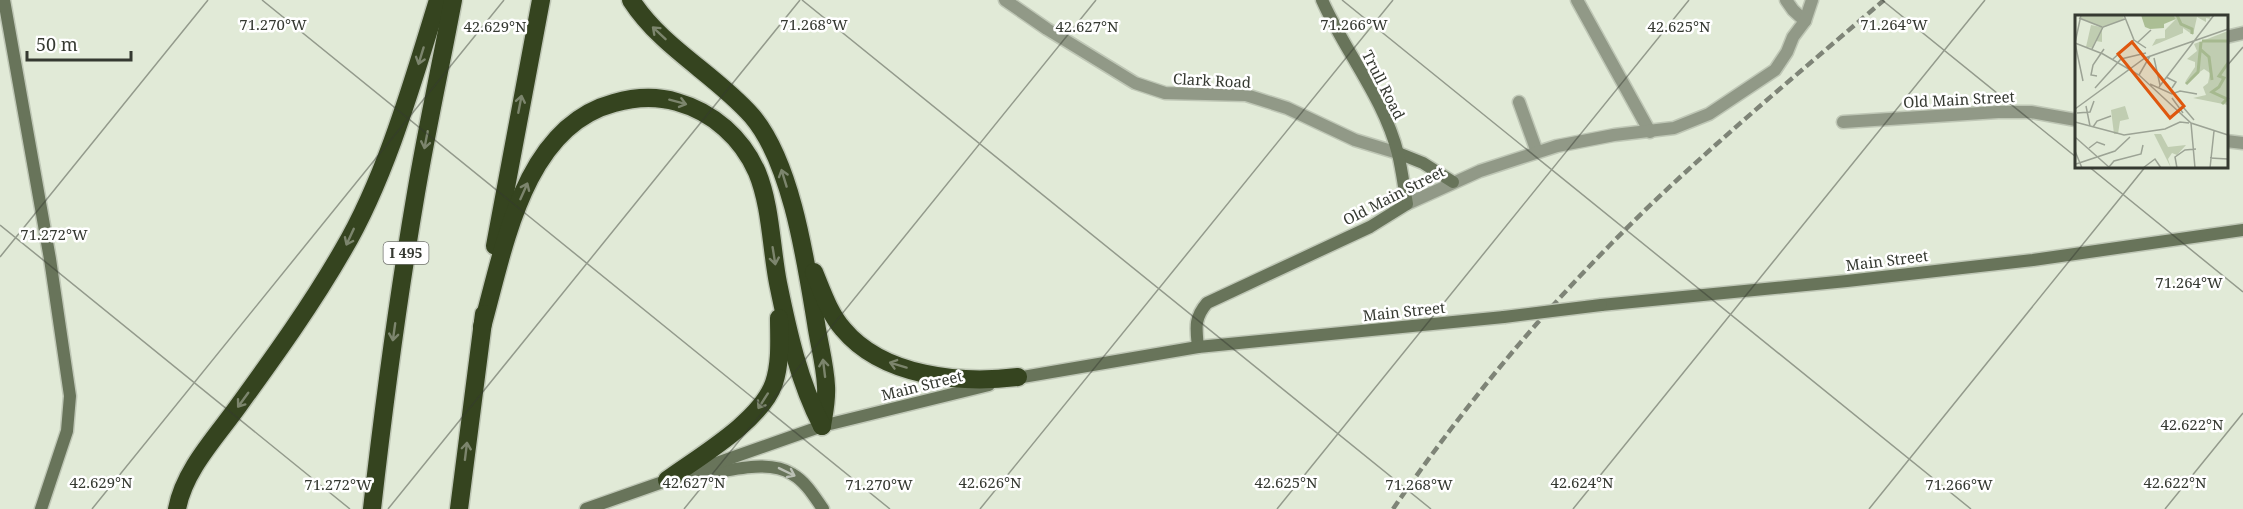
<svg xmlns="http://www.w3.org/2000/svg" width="2243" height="509" font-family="'Noto Serif',serif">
  <rect width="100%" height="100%" fill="#e1ead7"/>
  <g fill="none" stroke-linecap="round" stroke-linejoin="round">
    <defs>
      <g id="street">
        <path d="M1005,0L1047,29L1135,83L1165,93L1246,95L1287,108L1355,140L1398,153"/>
        <path d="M1577,0L1650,132"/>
        <path d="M1786,0L1793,10L1805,21"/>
        <path d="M2226,37L2243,33"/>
        <path d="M1519,102L1537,152"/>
        <path d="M1843,122L1998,112H2031L2076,120"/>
        <path d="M2226,141L2243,143"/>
        <path d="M1407,204L1480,171L1557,146L1614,135L1674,128L1709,114L1775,70L1787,52L1793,37L1805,21L1812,0"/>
      </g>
      <g id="secondary">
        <path d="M4,0L50,259L70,396L67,431L41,509"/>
        <path d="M1398,153L1423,163L1453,182"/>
        <path d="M1601,305L1847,281L2033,260L2243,230"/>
        <path d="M1198,347C1196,328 1194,318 1207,303L1370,227L1407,204C1404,188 1402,170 1398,154C1384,98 1345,52 1322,0"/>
        <path d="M1011,379L1198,347L1504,317"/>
        <path d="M695,476C722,472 768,458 792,474C806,482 814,496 823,509"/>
        <path d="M586,509L822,426L989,385"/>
      </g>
      <g id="highway">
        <path d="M631,0C662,48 715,74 752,116C792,163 806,263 816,323C819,344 825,364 826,386C827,400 824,413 822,426"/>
        <path d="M495,246L541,0"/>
        <path d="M814,272C822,291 829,313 843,329C883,377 961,384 1018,377"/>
        <path d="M482,327C504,249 523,127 614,103C635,97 657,96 677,102C713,112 742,138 757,172C771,206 771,247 778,283C788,332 799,382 822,426"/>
        <path d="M667,480C700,456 761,421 774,383C781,362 779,339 779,318"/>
        <path d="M177,509C184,470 217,436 239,405C276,354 312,304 343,250C386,177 413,81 438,0"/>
        <path d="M372,509C384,403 398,298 416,193C427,128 441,64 453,0"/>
        <path d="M459,509L484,314"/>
      </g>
    </defs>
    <use href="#street" stroke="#bfc7b6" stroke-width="15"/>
    <use href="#secondary" stroke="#bfc7b6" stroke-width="15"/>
    <use href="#highway" stroke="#bfc7b6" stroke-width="21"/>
    <use href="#street" stroke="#919987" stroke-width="12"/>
    <use href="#secondary" stroke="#68745a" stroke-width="12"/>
    <use href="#highway" stroke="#35441f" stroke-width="18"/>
    <path stroke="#7e8477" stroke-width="4.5" stroke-dasharray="9 4.5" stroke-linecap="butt" d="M1393,509C1458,415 1529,327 1609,246C1695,158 1791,80 1884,0"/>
    <defs>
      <path id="secondary-bridge" d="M1504,317L1601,305"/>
    </defs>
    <use href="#secondary-bridge" stroke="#bfc7b6" stroke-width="15" stroke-linecap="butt"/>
    <use href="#secondary-bridge" stroke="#68745a" stroke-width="12"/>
  </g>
  <defs><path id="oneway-shaft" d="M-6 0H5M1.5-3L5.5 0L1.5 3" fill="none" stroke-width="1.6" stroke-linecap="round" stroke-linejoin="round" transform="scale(1.5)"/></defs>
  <g stroke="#7c856d">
    <use href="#oneway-shaft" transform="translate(659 33) rotate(-137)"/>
    <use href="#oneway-shaft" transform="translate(421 56) rotate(107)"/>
    <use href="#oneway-shaft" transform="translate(678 102) rotate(15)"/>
    <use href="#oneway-shaft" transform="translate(520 104) rotate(-79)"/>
    <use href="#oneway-shaft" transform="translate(426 140) rotate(101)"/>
    <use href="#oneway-shaft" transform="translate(784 178) rotate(-107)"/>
    <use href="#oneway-shaft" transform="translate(524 191) rotate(-66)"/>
    <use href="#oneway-shaft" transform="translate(350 237) rotate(115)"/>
    <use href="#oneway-shaft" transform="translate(774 256) rotate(81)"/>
    <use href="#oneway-shaft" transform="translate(394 332) rotate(98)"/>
    <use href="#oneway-shaft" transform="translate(898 365) rotate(-163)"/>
    <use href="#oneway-shaft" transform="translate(824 368) rotate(-97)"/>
    <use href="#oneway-shaft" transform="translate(243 400) rotate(126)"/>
    <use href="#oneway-shaft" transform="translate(763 401) rotate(123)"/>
    <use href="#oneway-shaft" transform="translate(466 451) rotate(-83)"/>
  </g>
  <use stroke="#bbc0b5" href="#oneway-shaft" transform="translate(787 472) rotate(26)"/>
  <path fill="none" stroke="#353931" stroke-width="1.5" stroke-opacity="0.45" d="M262,0L890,509M802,0L1431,509M1342,0L1971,509M1882,0L2076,157M2226,67L2243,47M2088,166L2243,292M0,225L350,509M0,257L208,0M92,509L504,0M388,509L800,0M684,509L1096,0M980,509L1393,0M1277,509L1689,0M1573,509L1985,0M1869,509L2146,166M2165,509L2243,413"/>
  <g text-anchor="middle" stroke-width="5" stroke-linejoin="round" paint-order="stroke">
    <rect fill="#fff" stroke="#72746f" stroke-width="1.5" x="383.5" y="242" width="45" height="22" rx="4.5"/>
    <g font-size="14" font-weight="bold" fill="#353931">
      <text x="406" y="258">I 495</text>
    </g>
    <g font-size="15" fill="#353931" stroke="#fff">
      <text transform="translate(1212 81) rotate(3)" y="5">Clark Road</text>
      <text transform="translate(1383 85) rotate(63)" y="5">Trull Road</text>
      <text transform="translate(1959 100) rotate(-3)" y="5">Old Main Street</text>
      <text transform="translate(1394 196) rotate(-27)" y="5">Old Main Street</text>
      <text transform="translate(1887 261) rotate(-7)" y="5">Main Street</text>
      <text transform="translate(1404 312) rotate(-6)" y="5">Main Street</text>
      <text transform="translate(922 386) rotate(-14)" y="5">Main Street</text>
    </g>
  </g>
  <g transform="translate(2075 15)">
    <rect width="153" height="153" fill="#e1ead7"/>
    <path d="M7,0H48L49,4L27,13V27L21,26L18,33L11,32L16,10L26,12L5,3ZM98,0H134L136,4L131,3V7L122,2L118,20L108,13V18L77,31L81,24L90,23V15L101,4ZM153,16V90L118,83L131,80L128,72L133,68L135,58L129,54L110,67L120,52V47L112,44L122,36L119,29ZM50,91L54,104L45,106L43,119H39L36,95ZM79,119H86L93,132L111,130L102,140L97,138L93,144L96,153Z" fill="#c0cdb1"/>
    <path d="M66,0H98L101,4L89,9V13L75,14L70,12Z" fill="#abbe94"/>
    <path fill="none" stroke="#a6b98f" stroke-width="3" d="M102,0L106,9L117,14V19M127,26H152M125,34L134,42L137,65M111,69L123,57L126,27M147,89L152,84L137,77L144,72L149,63L144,61L153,48"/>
    <path fill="none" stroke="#9ca395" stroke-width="1.5" d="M6,0L0,28L8,66M49,0L59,25L71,33M4,3L27,12M0,28L28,39L64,60L116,108L153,120M62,28L76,15M17,34L28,12L50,4M79,43L85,70M38,44L59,25M64,60L75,41M22,61L16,60L18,50L29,34M91,62L101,67L97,73M75,69L97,79L105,76L122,79M84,72L139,0M20,73L46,44L71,38M97,83L108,98M11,91L15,111M0,94L70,43L153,14M105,94L108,92L119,105M2,98L15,97L19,86M0,107L49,120L90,114L105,107L114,108M116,108L120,153M18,112L22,106L36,101M0,122L35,153M14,133L22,127L30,130M0,136L7,153M135,143L153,144M1,149L40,136L55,122M34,152L39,146L66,139L68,130M68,153L80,144L86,153M102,153L100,142L110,135L121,134M135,153L139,116"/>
    <path fill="#df570e" fill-opacity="0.15" stroke="#df570e" stroke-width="3" d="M57,27L109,91L95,103L43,39Z"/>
    <rect width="153" height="153" fill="none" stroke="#353931" stroke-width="3"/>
  </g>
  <g font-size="15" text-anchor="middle" fill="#353931" stroke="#fff" stroke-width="5" stroke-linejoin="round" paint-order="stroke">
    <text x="273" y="30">71.270°W</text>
    <text x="814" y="30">71.268°W</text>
    <text x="1354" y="30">71.266°W</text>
    <text x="1894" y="30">71.264°W</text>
    <text x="495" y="32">42.629°N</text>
    <text x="1087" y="32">42.627°N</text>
    <text x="1679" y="32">42.625°N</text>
    <text x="54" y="240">71.272°W</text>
    <text x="2189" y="288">71.264°W</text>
    <text x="2192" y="430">42.622°N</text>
    <text x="101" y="488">42.629°N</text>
    <text x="694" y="488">42.627°N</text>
    <text x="990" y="488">42.626°N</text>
    <text x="1286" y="488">42.625°N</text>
    <text x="1582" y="488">42.624°N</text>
    <text x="2175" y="488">42.622°N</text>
    <text x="338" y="490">71.272°W</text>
    <text x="879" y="490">71.270°W</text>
    <text x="1419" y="490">71.268°W</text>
    <text x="1959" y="490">71.266°W</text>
  </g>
  <path d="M27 51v9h104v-9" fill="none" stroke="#353931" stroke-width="3"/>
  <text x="36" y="51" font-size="18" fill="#353931" stroke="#ffffff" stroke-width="4.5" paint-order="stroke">50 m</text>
</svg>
